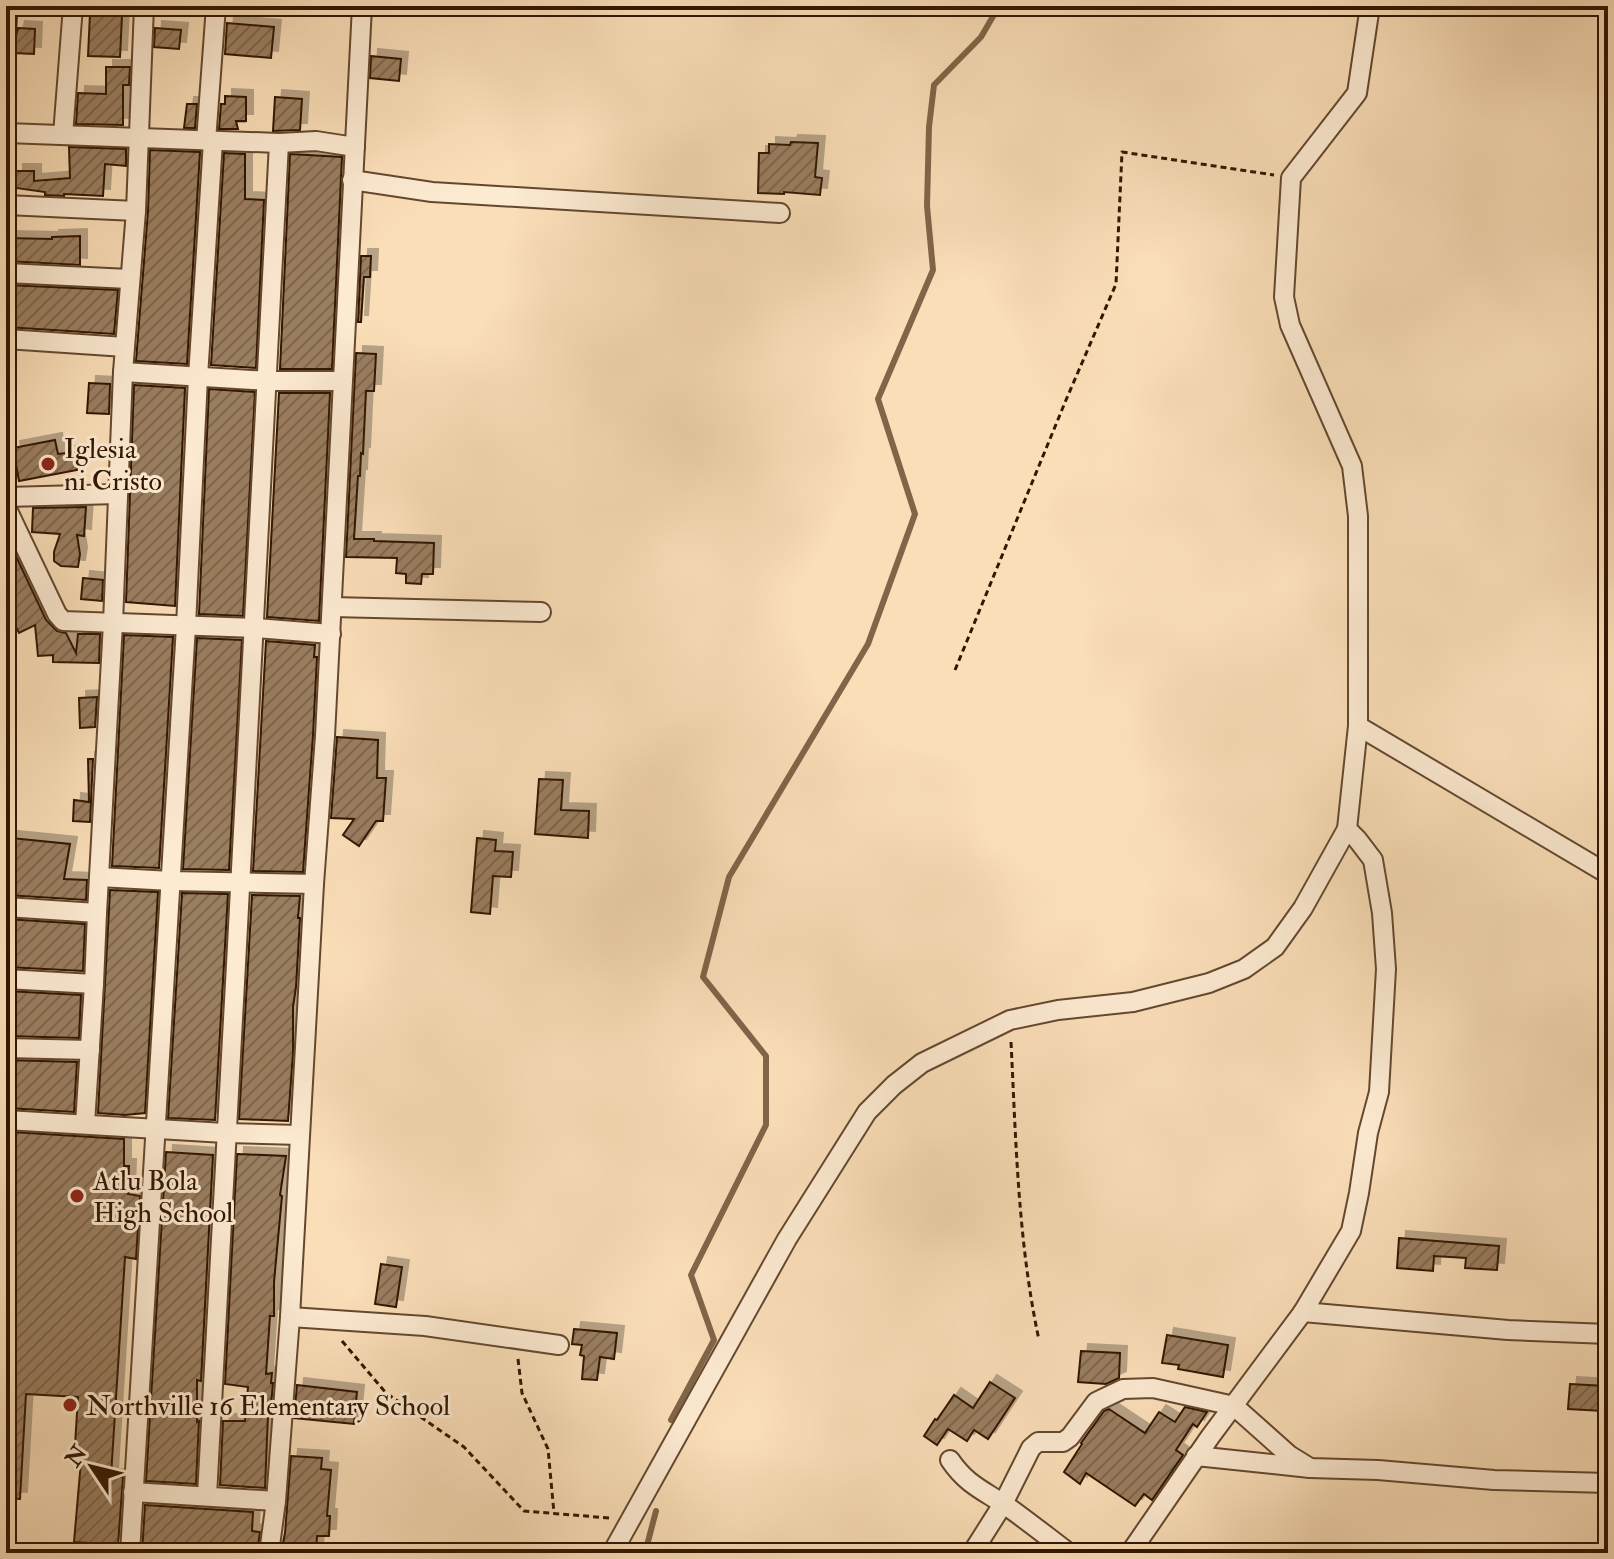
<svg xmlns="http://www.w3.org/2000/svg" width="1614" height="1559" font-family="'IM FELL Double Pica',serif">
  <defs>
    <pattern id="building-hatch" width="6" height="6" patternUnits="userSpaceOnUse" patternTransform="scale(2)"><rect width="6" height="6" fill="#9a7e60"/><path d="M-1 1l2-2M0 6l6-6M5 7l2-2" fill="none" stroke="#7e664d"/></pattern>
    <filter id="shadow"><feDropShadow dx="7" dy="-7" stdDeviation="0" flood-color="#0004"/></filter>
  </defs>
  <rect width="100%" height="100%" fill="#fadeb8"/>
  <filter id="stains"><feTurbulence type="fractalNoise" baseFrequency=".0025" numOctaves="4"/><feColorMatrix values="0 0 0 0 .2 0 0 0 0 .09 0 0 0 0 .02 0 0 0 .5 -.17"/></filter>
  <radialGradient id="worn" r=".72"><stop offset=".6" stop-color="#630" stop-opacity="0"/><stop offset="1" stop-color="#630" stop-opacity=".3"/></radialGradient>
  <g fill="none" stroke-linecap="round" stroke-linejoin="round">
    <g stroke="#816549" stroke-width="6">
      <path d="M671,1420L714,1340L691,1275L766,1125V1056L703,977L729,877L868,644L915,514L878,399L933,270L927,206L929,127L934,85L981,37L999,6"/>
      <path d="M645,1553L656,1511"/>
    </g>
  </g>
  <g fill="url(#building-hatch)" stroke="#321600" stroke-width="2" filter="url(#shadow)">
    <path d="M90,14L122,16L120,57L88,56Z"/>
    <path d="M227,23L274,27L271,58L225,54Z"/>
    <path d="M18,28L35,29L34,54L13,53V39L16,36Z"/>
    <path d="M155,28L181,30L179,49L154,47Z"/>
    <path d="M371,56L401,59L399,81L370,78Z"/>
    <path d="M106,67H130L129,85H123V125L76,124L78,93L106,94Z"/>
    <path d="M225,96L246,97V121H236L238,129H219L221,104H225Z"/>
    <path d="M275,97L302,99L300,130L273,131Z"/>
    <path d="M187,104H197L195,128H184Z"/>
    <path d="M791,142L818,143L815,177L822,178L820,195L784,192V194L758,193L759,153H769V144L790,145Z"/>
    <path d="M69,147L126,149V166L105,164L103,196L64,194V196L45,195V192L16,188V171H34V181L70,178Z"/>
    <path d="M150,150L200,152L187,364L136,361L148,211Z"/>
    <path d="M224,153L245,154V199L264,200L256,368L211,365Z"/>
    <path d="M290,154L342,157L332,369H280Z"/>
    <path d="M80,236V265L6,261V238L52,239V237Z"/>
    <path d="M361,256H371L370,277H364L361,322H358Z"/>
    <path d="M6,285L118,290L114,334L6,327Z"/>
    <path d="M356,353L376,354L374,391H366L363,454L361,453L360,476H358L354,539H374V541L434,543L433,574H422L421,584L406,583V574L396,573L397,558L346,557Z"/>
    <path d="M89,383L110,384L109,414L87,413Z"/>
    <path d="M134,385L185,388L175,606L126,602Z"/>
    <path d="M209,389L255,392L243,616L199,614Z"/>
    <path d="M279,393H330L319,621L267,617Z"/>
    <path d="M55,440L58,454L74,452L77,470L19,481L13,448Z"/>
    <path d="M86,507L84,536L77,535L80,554L78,567L61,566L54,561V552L60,534L32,532L33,508Z"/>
    <path d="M6,535L46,620L57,631L66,633L76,653L78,634H100L99,663L53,662V655L38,656L35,625L19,633L6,607Z"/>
    <path d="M83,578L103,580L102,601L81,599Z"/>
    <path d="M124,635L173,637L159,868L112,866Z"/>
    <path d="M197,638L242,640L229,870L183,869Z"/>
    <path d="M266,641L315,645L314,657H317L313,735L303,872L253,871Z"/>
    <path d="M97,697L95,727L80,728L79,698Z"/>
    <path d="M337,737L378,740L377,778H386L383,821H376L359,846L343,835L354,819L331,818Z"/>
    <path d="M88,759H93L90,822L73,821L74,800L89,802Z"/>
    <path d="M539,779L563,780L561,810L589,811L588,838L535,834Z"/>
    <path d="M11,838L70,844L64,879L87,880L86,900L6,895V880Z"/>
    <path d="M477,838L496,840L495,851L513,852L511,877L493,876L490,914L471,912Z"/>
    <path d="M110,890L158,892L145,1113L125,1115L98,1113Z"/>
    <path d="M182,893L228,894L215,1120L168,1118Z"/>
    <path d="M252,895L300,896L298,918H300L296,987L293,1007V1053L288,1121L239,1119Z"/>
    <path d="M6,919L85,924L83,971L6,967Z"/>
    <path d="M6,991L81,995L79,1038L6,1036Z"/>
    <path d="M6,1060L77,1062L74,1112L6,1108Z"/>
    <path d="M12,1132L124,1139V1166H129L128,1194L140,1196L136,1259L125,1257L111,1476L123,1477L118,1545L74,1542L81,1461H74L78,1397L26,1394L20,1499L6,1498V1166L7,1157H10Z"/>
    <path d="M166,1152L213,1155L201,1381L197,1380V1422L199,1421L196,1484L146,1481Z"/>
    <path d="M237,1154L286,1156L280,1195L282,1196L274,1282V1316H270L266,1374L272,1373L271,1383H273L270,1416L268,1415L265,1488L220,1485L223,1421H245L248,1387L225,1384Z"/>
    <path d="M1399,1238L1499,1246L1497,1270L1465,1268L1466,1258L1434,1256L1433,1271L1397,1268Z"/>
    <path d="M381,1264L402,1267L396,1307L375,1304Z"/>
    <path d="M574,1329L617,1333L614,1359L600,1357L597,1380L582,1379L584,1356L580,1355L582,1345L572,1344Z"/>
    <path d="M1167,1335L1228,1345L1223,1377L1178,1369L1179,1365L1162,1363Z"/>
    <path d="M1081,1351L1120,1353L1119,1378L1106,1384L1078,1382Z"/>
    <path d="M990,1382L1015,1398L988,1439L974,1430L967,1441L948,1429L937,1445L924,1436L935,1419L937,1420L954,1395L973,1408Z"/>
    <path d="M1570,1384L1605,1386L1603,1411L1568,1409Z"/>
    <path d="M297,1385L357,1392L354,1424L294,1418Z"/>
    <path d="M1185,1407L1207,1412L1197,1427L1193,1424L1176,1450L1183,1455L1152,1500L1144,1494L1135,1506L1086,1473L1080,1484L1064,1472L1082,1444L1081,1443L1104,1411L1109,1409L1145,1433L1159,1412L1175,1422Z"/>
    <path d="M291,1456L322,1458L321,1469L331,1470L327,1516H330L329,1536H317L316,1553H281L285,1533Z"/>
    <path d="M145,1505L253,1512L252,1531L260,1532L257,1553H142Z"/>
  </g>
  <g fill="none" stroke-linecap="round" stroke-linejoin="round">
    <defs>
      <g id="minor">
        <path d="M6,30L8,6"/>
        <path d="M6,133L279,143L316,141L355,147"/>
        <path d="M63,135L73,6"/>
        <path d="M206,141L216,6"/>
        <path d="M352,180L432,192L780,213"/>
        <path d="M6,205L136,211"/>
        <path d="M6,273L129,279"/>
        <path d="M6,339L125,347"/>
        <path d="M123,372L269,381H342"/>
        <path d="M6,497L118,494"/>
        <path d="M6,507L57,614L63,621L256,628L331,634"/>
        <path d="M332,607L541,612"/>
        <path d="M1358,726L1608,874"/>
        <path d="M99,877L171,881L314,884"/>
        <path d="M6,907L97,913"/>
        <path d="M6,979L94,984"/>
        <path d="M6,1048L90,1050"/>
        <path d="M6,1120L225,1133L299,1135"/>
        <path d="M85,1124L94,984L97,913L113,623L123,372L136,211L144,6"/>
        <path d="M1303,1312L1508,1330L1608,1334"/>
        <path d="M290,1317L425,1326L559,1345"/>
        <path d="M1196,1456L1310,1468L1378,1470L1494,1480L1608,1483"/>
        <path d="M950,1460C967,1485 983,1490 1008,1507C1029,1522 1049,1538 1069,1553"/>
        <path d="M133,1492L276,1501"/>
        <path d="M207,1496C230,1045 259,594 279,143"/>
        <path d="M130,1553L186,626L198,377L213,141"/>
        <path d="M269,1553L276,1501L290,1317L314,884L325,736L362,6"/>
        <path d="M612,1553L787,1239L867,1112L894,1085L922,1063L1010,1020L1058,1010L1133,1002L1209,983L1244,969L1275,947L1303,908L1347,829L1358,726V516L1352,466L1290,325L1284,297L1291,178L1357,93L1370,6"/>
        <path d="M972,1553L1003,1504L1031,1448L1038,1442H1063L1070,1437L1096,1402L1100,1400L1123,1389L1153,1388L1234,1406L1289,1455L1310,1468"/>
        <path d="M1130,1553L1210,1437L1303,1312L1351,1231L1359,1193L1368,1133L1379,1092L1386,969L1382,913L1373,860L1357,839L1347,829"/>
      </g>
    </defs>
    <use href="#minor" stroke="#64482e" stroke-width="22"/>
    <g stroke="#321600" stroke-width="3" stroke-dasharray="6 4" stroke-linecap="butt">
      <path d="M955,670L1066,400L1116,284L1122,152L1274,175"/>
      <path d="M1011,1042C1016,1142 1018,1242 1039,1340"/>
      <path d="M342,1341L386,1393L464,1447L524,1511L609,1518"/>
      <path d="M518,1359L522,1393L548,1449L554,1513"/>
    </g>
    <use href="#minor" stroke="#fcead1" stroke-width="18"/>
  </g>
  <g fill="#8f2418" stroke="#fcead1" stroke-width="3">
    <circle cx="48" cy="464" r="8"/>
    <circle cx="77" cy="1196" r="8"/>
    <circle cx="70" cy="1405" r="8"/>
  </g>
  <g text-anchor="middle" stroke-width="6" stroke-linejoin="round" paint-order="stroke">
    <g font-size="28" fill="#321600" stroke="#fcead1" text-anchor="start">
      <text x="64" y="458">Iglesia<tspan x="64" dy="32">ni Cristo</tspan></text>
      <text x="93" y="1190">Atlu Bola<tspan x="93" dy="32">High School</tspan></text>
      <text x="86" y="1415">Northville 16 Elementary School</text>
    </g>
  </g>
  <rect width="1614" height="1559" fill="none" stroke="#fadeb8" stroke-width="32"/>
  <rect x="8" y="8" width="1598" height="1543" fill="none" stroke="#321600" stroke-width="4"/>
  <rect x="16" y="16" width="1582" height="1527" fill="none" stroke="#321600" stroke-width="2"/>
  <g transform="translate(92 1467) rotate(305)" stroke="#fcead1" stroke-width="6" paint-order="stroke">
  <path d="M0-6L14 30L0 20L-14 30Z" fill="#321600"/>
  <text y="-12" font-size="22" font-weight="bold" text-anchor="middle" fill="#321600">N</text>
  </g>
  <rect width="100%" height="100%" filter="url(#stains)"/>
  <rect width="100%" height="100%" fill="url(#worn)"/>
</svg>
